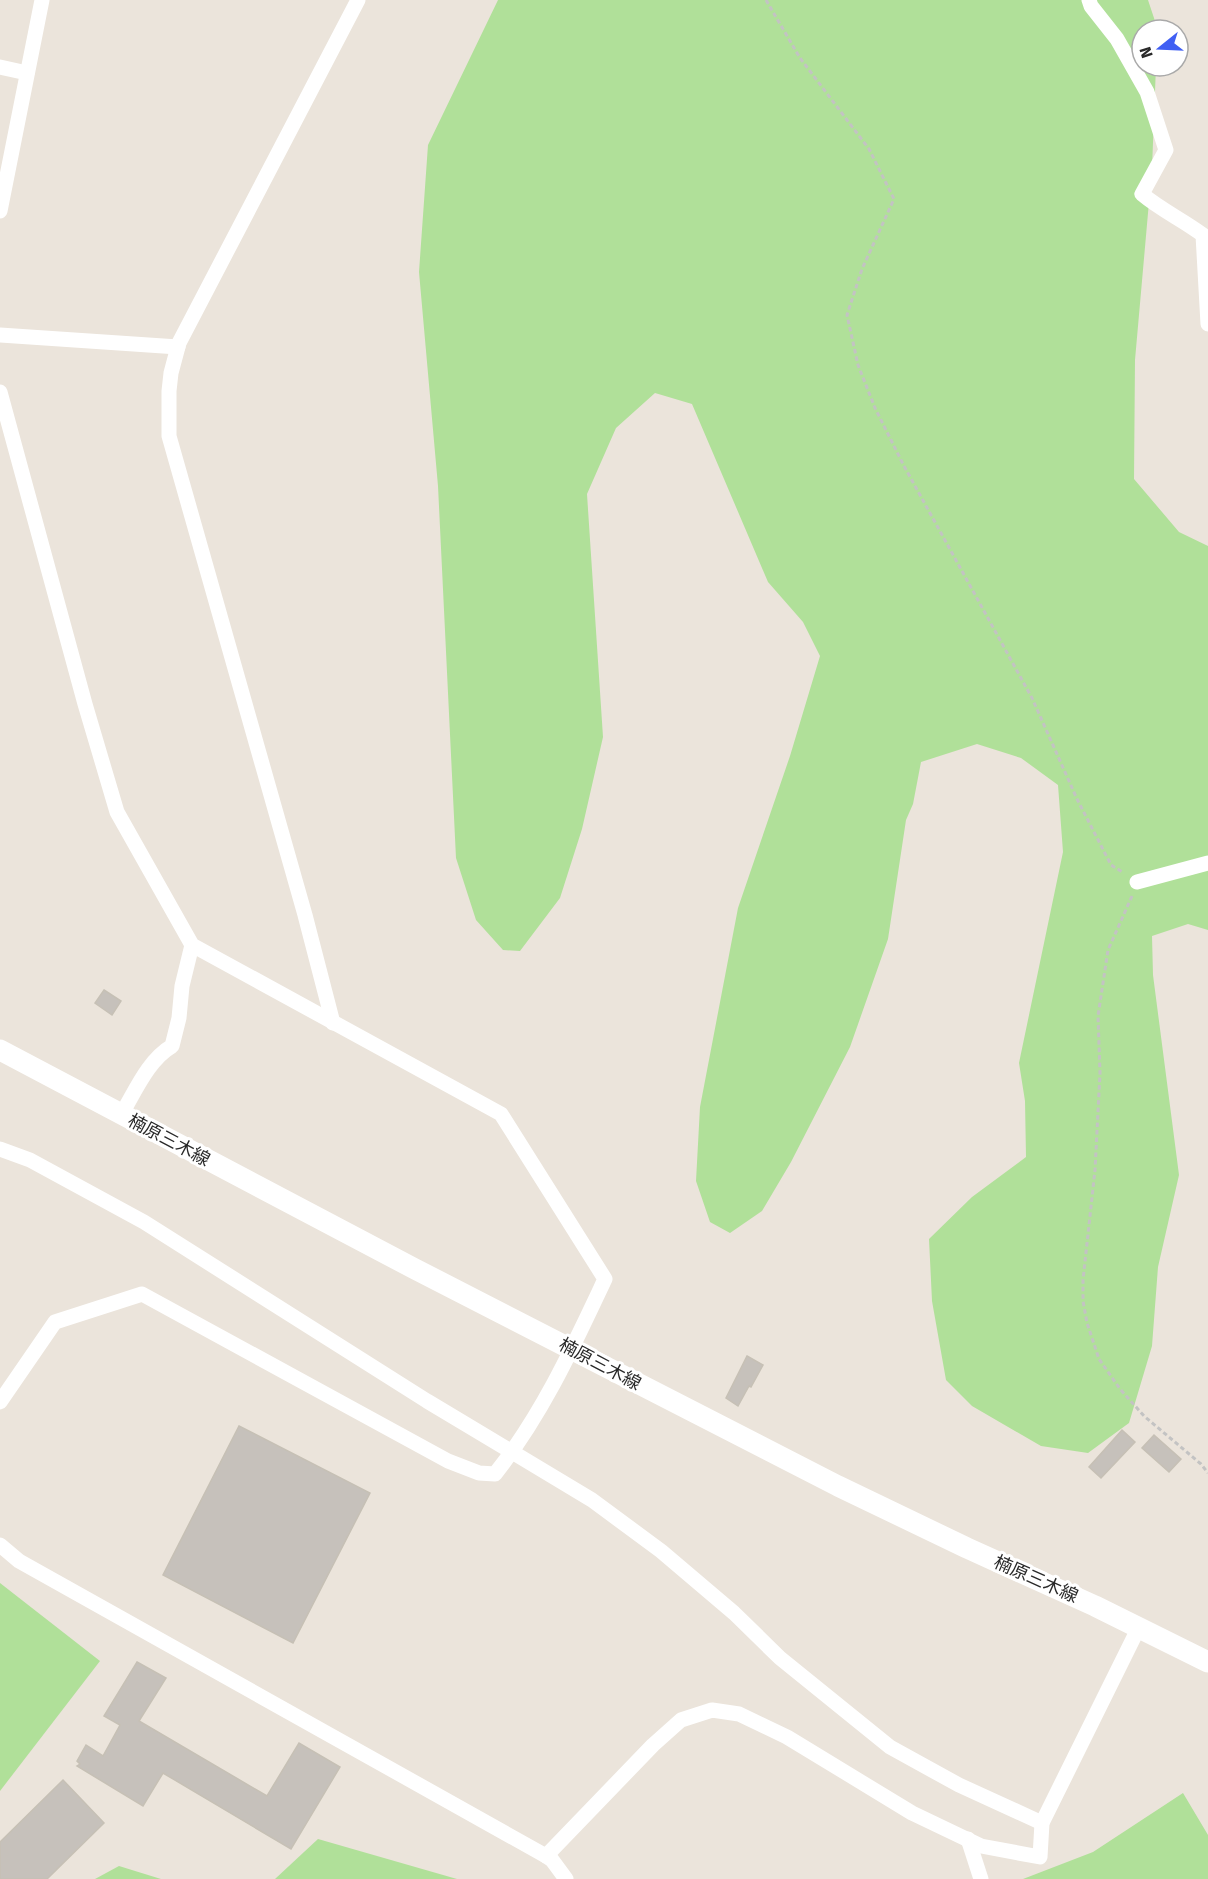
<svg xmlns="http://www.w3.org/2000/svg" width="1208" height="1879" font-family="'Fira Sans','Noto Sans JP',sans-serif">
  <rect width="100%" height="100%" fill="#ebe4db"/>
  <g fill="#b0e099">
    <path d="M498,0H1148L1158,30H1142V66H1156L1152,168L1135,360L1134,479L1179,532L1208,546V930L1188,924L1152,936L1153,975L1179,1175L1158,1267L1152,1346L1129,1423L1088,1453L1041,1446L972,1406L946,1380L932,1301L929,1239L972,1197L1026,1157L1025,1101L1019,1063L1063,852L1058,785L1021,758L977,744L921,762L913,804L906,820L888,939L850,1047L791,1162L762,1211L730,1233L710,1222L696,1181L700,1107L738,908L790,756L820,656L803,622L768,582L692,404L655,393L616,428L587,494L603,737L582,829L560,898L520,951L503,950L476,920L456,858L438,486L419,272L428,145Z"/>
    <path d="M0,1583L100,1661L0,1791Z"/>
    <path d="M1183,1793L1208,1835V1879H1023L1093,1852Z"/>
    <path d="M318,1839L457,1879H275Z"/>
    <path d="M119,1866L161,1879H95Z"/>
  </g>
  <g fill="#c6c1bb" stroke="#c6c0b5" stroke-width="1.5">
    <path d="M104,990L121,1001L112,1015L95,1003Z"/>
    <path d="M747,1356L763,1365L751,1387L749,1386L738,1406L726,1398Z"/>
    <path d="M239,1426L370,1493L293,1643L163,1575Z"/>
    <path d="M1122,1430L1135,1442L1101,1478L1089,1467Z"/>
    <path d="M1154,1435L1181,1459L1169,1472L1142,1448Z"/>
    <path d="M137,1662L166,1678L139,1721L267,1796L299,1743L340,1767L291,1849L163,1773L143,1806L77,1766L80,1764L77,1761L86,1745L103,1756L120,1725L104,1716Z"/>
    <path d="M63,1780L104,1823L47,1879H0V1842Z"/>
  </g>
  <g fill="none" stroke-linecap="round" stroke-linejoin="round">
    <g stroke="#c3c3c3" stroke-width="3" stroke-dasharray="4.5 3" stroke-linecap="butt">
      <path d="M766,0L800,58L869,149L894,199L862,269L847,315L858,365L875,408L904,466L1032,698L1077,799L1111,865L1124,873"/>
      <path d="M1132,896L1108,950L1098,1016L1100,1073L1095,1170L1083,1280V1301L1087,1323L1099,1359L1120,1389L1144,1416L1201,1464L1208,1473"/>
    </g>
    <g stroke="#fff" stroke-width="15">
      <path d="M1089,0L1091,6L1117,39L1147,92L1166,150L1142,194C1161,210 1183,220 1203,235L1208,324"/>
      <path d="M0,67L27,73"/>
      <path d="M0,211L42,0"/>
      <path d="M0,335L178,347"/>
      <path d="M0,392L85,704L117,812L192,945L501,1114L605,1279C573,1347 542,1415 495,1474L479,1473L448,1461L142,1294L55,1322L0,1402"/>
      <path d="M1137,882L1208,863"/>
      <path d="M333,1023L305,915L169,436V391L171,373L179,343L358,0"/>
      <path d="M121,1115C135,1092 148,1060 172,1046L179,1018L182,986L192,945"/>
      <path d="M0,1149L30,1160L144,1222L427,1401L592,1500L661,1551L734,1613L780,1658L890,1747L959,1785L1042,1823"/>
      <path d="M0,1545L19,1561L546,1856L552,1860L566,1879"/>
      <path d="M968,1839L981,1879"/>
      <path d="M546,1856L653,1745L681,1720L712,1710L739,1714L787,1737L912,1813L981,1846L1040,1857L1042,1823L1139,1627"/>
    </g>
    <path stroke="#fff" stroke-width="21" d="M0,1050L415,1269L838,1486L967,1548L1095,1606L1208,1662"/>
  </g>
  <g text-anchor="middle" stroke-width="6" stroke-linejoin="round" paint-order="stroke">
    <g font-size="18" fill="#292929" stroke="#fff">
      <text transform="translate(169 1140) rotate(28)" y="6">楠原三木線</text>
      <text transform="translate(600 1364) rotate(28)" y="6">楠原三木線</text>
      <text transform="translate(1036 1579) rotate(24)" y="6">楠原三木線</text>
    </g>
  </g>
  <g transform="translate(1160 48) rotate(252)"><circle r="28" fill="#ffffff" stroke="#a9a9a9" stroke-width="1.5"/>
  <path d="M0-4.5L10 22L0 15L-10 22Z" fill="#405ff3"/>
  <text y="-9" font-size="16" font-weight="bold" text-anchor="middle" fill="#292929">N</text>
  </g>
</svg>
